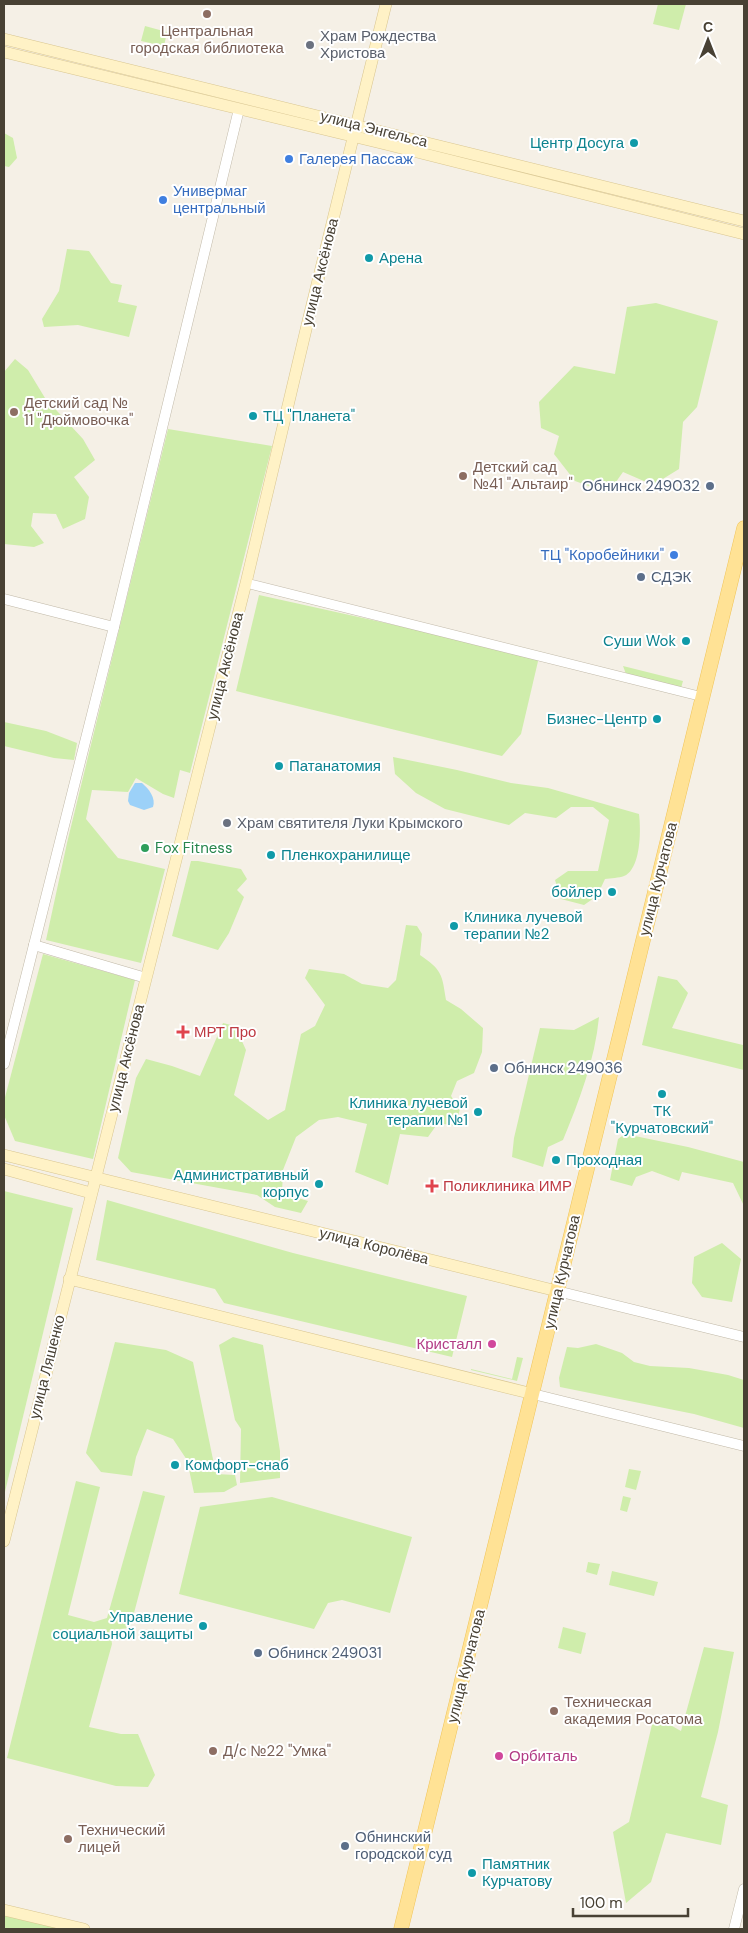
<svg xmlns="http://www.w3.org/2000/svg" width="748" height="1933" font-family="'DM Sans',sans-serif">
  <rect width="100%" height="100%" fill="#f5f0e6"/>
  <g fill="#cfedab">
    <path d="M658,4H686L679,30L653,24Z"/>
    <path d="M145,26L167,32L164,46L141,41Z"/>
    <path d="M4,133L13,138L17,158L9,167L4,166Z"/>
    <path d="M67,249L89,251L111,283L122,285L118,302L137,306L129,337L78,325L44,327L42,319L59,291Z"/>
    <path d="M656,303L718,321L697,407L683,422L679,469L653,485L623,472L608,493L575,481L554,454L559,436L541,428L539,402L574,366L615,374L627,307Z"/>
    <path d="M15,359L28,370L45,398L83,439L95,460L74,477L89,497L85,519L63,529L56,514L33,513L31,526L44,543L34,547L4,544V372Z"/>
    <path d="M168,429L272,446L190,773L180,770L174,798L163,794L136,778L128,792L92,790L86,819L118,858L165,869L141,963L46,940L67,843Z"/>
    <path d="M259,595L539,657L521,734L502,756L236,691Z"/>
    <path d="M623,666L683,681L681,688L626,674Z"/>
    <path d="M4,722L46,731L77,743L74,760L54,758L4,746Z"/>
    <path d="M393,757L457,770L511,783L548,788L639,814C641,829 641,869 624,876C619,878 611,878 605,879L597,896L584,905L561,899L555,880L568,871H598L609,820L593,807H571L556,818L525,813L509,825L445,809L416,793L395,774Z"/>
    <path d="M191,861H198L241,869L247,879L237,890L244,897L229,933L218,950L172,936Z"/>
    <path d="M406,925L417,926L422,934L420,955C442,970 442,974 446,1000L461,1009L483,1028L482,1052L474,1073L457,1081L451,1096L460,1109L455,1126L438,1123L428,1137L400,1134L388,1185L355,1172L367,1124L338,1117L319,1120L296,1137L283,1170L282,1193L308,1201L301,1213L275,1207L257,1195L131,1172L118,1158L136,1078L146,1059L172,1066L200,1076L223,1023L235,1026L246,1050L234,1095L268,1120L285,1110L301,1034L315,1026L325,1005L305,978L309,969L344,974L362,984L388,988L396,980Z"/>
    <path d="M43,954L135,980L93,1159L15,1141L4,1115V1101Z"/>
    <path d="M658,976L677,980L688,993L672,1028L743,1045L744,1038V1070L642,1045Z"/>
    <path d="M599,1017C595,1060 579,1101 563,1140L548,1147L543,1167L512,1157L514,1138L540,1028L574,1030Z"/>
    <path d="M625,1134L688,1147L744,1162V1206L733,1183L682,1172L679,1181L652,1171L636,1177L632,1186L610,1180L618,1139Z"/>
    <path d="M4,1191L73,1208L4,1496Z"/>
    <path d="M107,1200L293,1253L467,1296L452,1357L224,1303L215,1289L96,1260Z"/>
    <path d="M722,1243L741,1259L732,1302L702,1297L692,1283L694,1257Z"/>
    <path d="M233,1337L263,1345L280,1451V1478L240,1483L241,1429L235,1420L219,1345Z"/>
    <path d="M115,1342L166,1350L193,1362L216,1474L235,1475L237,1485L224,1492L194,1493L187,1460L173,1439L147,1429L136,1457L132,1476L101,1472L86,1453Z"/>
    <path d="M596,1344L622,1353L634,1362L650,1366L689,1368L728,1375L744,1380V1428L694,1414L560,1387L559,1378L567,1347L578,1348Z"/>
    <path d="M517,1357L523,1358L517,1381L471,1370V1369L512,1379Z"/>
    <path d="M629,1469L641,1471L636,1490L625,1487Z"/>
    <path d="M76,1481L100,1487L68,1615L94,1622L107,1618L143,1491L165,1496L130,1628L110,1630L112,1644L89,1727L121,1734H138L155,1775L148,1787L116,1786L7,1758Z"/>
    <path d="M623,1496L631,1498L627,1512L620,1510Z"/>
    <path d="M272,1497L412,1537L390,1613L342,1600L328,1603L314,1629L179,1594L200,1507Z"/>
    <path d="M588,1562L600,1564L597,1575L586,1572Z"/>
    <path d="M612,1571L658,1582L654,1596L609,1585Z"/>
    <path d="M563,1627L586,1633L581,1654L558,1648Z"/>
    <path d="M704,1647L734,1652L718,1732L701,1797L728,1805L721,1845L666,1833L651,1882L626,1903L613,1832L629,1822L654,1716L681,1731Z"/>
    <path d="M4,1915L63,1929H4Z"/>
  </g>
  <path fill="#9cd1f8" d="M135,783H142C149,789 156,798 153,807L144,810L130,805L128,801L129,793Z"/>
  <g fill="none" stroke-linecap="round" stroke-linejoin="round">
    <defs>
      <path id="minor" d="M246,583L703,697"/>
      <g id="tertiary">
        <path d="M4,599L114,627"/>
        <path d="M34,945L146,978"/>
        <path d="M4,1064L114,627L239,109"/>
        <path d="M557,1291L744,1337"/>
        <path d="M533,1394L744,1446"/>
        <path d="M734,1929L744,1889"/>
      </g>
      <g id="secondary">
        <path d="M4,39L744,221"/>
        <path d="M4,52L385,144L744,234"/>
        <path d="M4,1155L557,1291"/>
        <path d="M4,1169L91,1193"/>
        <path d="M69,1279L533,1394"/>
        <path d="M4,1541L246,583L308,321L386,4"/>
        <path d="M4,1910L84,1929"/>
      </g>
      <path id="primary" d="M401,1929L744,528"/>
    </defs>
    <use href="#minor" stroke="#c1b9a8" stroke-width="10"/>
    <use href="#tertiary" stroke="#c1b9a8" stroke-width="11"/>
    <use href="#secondary" stroke="#d9c691" stroke-width="12"/>
    <use href="#primary" stroke="#f0c459" stroke-width="15"/>
    <use href="#minor" stroke="#fff" stroke-width="9"/>
    <use href="#tertiary" stroke="#fff" stroke-width="10"/>
    <use href="#secondary" stroke="#fff2c6" stroke-width="11"/>
    <use href="#primary" stroke="#ffe295" stroke-width="14"/>
  </g>
  <g fill="#8d6e63" stroke="#fff" stroke-width="2">
    <circle cx="207" cy="14" r="5"/>
    <circle cx="14" cy="412" r="5"/>
    <circle cx="463" cy="476" r="5"/>
    <circle cx="554" cy="1711" r="5"/>
    <circle cx="213" cy="1751" r="5"/>
    <circle cx="68" cy="1839" r="5"/>
  </g>
  <g fill="#6b7280" stroke="#fff" stroke-width="2">
    <circle cx="310" cy="45" r="5"/>
    <circle cx="227" cy="823" r="5"/>
  </g>
  <g fill="#0f9aa8" stroke="#fff" stroke-width="2">
    <circle cx="634" cy="143" r="5"/>
    <circle cx="369" cy="258" r="5"/>
    <circle cx="253" cy="416" r="5"/>
    <circle cx="686" cy="641" r="5"/>
    <circle cx="657" cy="719" r="5"/>
    <circle cx="279" cy="766" r="5"/>
    <circle cx="271" cy="855" r="5"/>
    <circle cx="612" cy="892" r="5"/>
    <circle cx="454" cy="926" r="5"/>
    <circle cx="662" cy="1094" r="5"/>
    <circle cx="478" cy="1112" r="5"/>
    <circle cx="556" cy="1160" r="5"/>
    <circle cx="319" cy="1184" r="5"/>
    <circle cx="175" cy="1465" r="5"/>
    <circle cx="203" cy="1626" r="5"/>
    <circle cx="472" cy="1873" r="5"/>
  </g>
  <g fill="#3f7fe0" stroke="#fff" stroke-width="2">
    <circle cx="289" cy="159" r="5"/>
    <circle cx="163" cy="200" r="5"/>
    <circle cx="674" cy="555" r="5"/>
  </g>
  <g fill="#5c6f8a" stroke="#fff" stroke-width="2">
    <circle cx="710" cy="486" r="5"/>
    <circle cx="641" cy="577" r="5"/>
    <circle cx="494" cy="1068" r="5"/>
    <circle cx="258" cy="1653" r="5"/>
    <circle cx="345" cy="1846" r="5"/>
  </g>
  <circle fill="#2e9e5b" stroke="#fff" stroke-width="2" cx="145" cy="848" r="5"/>
  <g fill="#e0444e" stroke="#fff" stroke-width="2">
    <path d="M180.5 1024.5h5v5h5v5h-5v5h-5v-5h-5v-5h5z"/>
    <path d="M429.5 1178.5h5v5h5v5h-5v5h-5v-5h-5v-5h5z"/>
  </g>
  <g fill="#d1479c" stroke="#fff" stroke-width="2">
    <circle cx="492" cy="1344" r="5"/>
    <circle cx="499" cy="1756" r="5"/>
  </g>
  <g text-anchor="middle" stroke-width="4" stroke-linejoin="round" paint-order="stroke">
    <g font-size="15" fill="#785e54" stroke="#fff" text-anchor="start">
      <text x="207" y="36" text-anchor="middle">Центральная<tspan x="207" dy="17">городская библиотека</tspan></text>
      <text x="24" y="408">Детский сад №<tspan x="24" dy="17">11 "Дюймовочка"</tspan></text>
      <text x="473" y="472">Детский сад<tspan x="473" dy="17">№41 "Альтаир"</tspan></text>
      <text x="564" y="1707">Техническая<tspan x="564" dy="17">академия Росатома</tspan></text>
      <text x="223" y="1756">Д/с №22 "Умка"</text>
      <text x="78" y="1835">Технический<tspan x="78" dy="17">лицей</tspan></text>
    </g>
    <g font-size="15" fill="#5b616d" stroke="#fff" text-anchor="start">
      <text x="320" y="41">Храм Рождества<tspan x="320" dy="17">Христова</tspan></text>
      <text x="237" y="828">Храм святителя Луки Крымского</text>
    </g>
    <g font-size="15" fill="#484134" stroke="#fff">
      <text transform="translate(374 129) rotate(14)" y="5">улица Энгельса</text>
      <text transform="translate(320 272) rotate(-76)" y="5">улица Аксёнова</text>
      <text transform="translate(225 666) rotate(-76)" y="5">улица Аксёнова</text>
      <text transform="translate(658 879) rotate(-76)" y="5">улица Курчатова</text>
      <text transform="translate(126 1058) rotate(-76)" y="5">улица Аксёнова</text>
      <text transform="translate(374 1246) rotate(14)" y="5">улица Королёва</text>
      <text transform="translate(562 1272) rotate(-77)" y="5">улица Курчатова</text>
      <text transform="translate(47 1367) rotate(-76)" y="5">улица Ляшенко</text>
      <text transform="translate(466 1666) rotate(-76)" y="5">улица Курчатова</text>
    </g>
    <g font-size="15" fill="#0d838f" stroke="#fff" text-anchor="start">
      <text x="624" y="148" text-anchor="end">Центр Досуга</text>
      <text x="379" y="263">Арена</text>
      <text x="263" y="421">ТЦ "Планета"</text>
      <text x="676" y="646" text-anchor="end">Суши Wok</text>
      <text x="647" y="724" text-anchor="end">Бизнес-Центр</text>
      <text x="289" y="771">Патанатомия</text>
      <text x="281" y="860">Пленкохранилище</text>
      <text x="602" y="897" text-anchor="end">бойлер</text>
      <text x="464" y="922">Клиника лучевой<tspan x="464" dy="17">терапии №2</tspan></text>
      <text x="468" y="1108" text-anchor="end">Клиника лучевой<tspan x="468" dy="17">терапии №1</tspan></text>
      <text x="662" y="1116" text-anchor="middle">ТК<tspan x="662" dy="17">"Курчатовский"</tspan></text>
      <text x="566" y="1165">Проходная</text>
      <text x="309" y="1180" text-anchor="end">Административный<tspan x="309" dy="17">корпус</tspan></text>
      <text x="185" y="1470">Комфорт-снаб</text>
      <text x="193" y="1622" text-anchor="end">Управление<tspan x="193" dy="17">социальной защиты</tspan></text>
      <text x="482" y="1869">Памятник<tspan x="482" dy="17">Курчатову</tspan></text>
    </g>
    <g font-size="15" fill="#366cbe" stroke="#fff" text-anchor="start">
      <text x="299" y="164">Галерея Пассаж</text>
      <text x="173" y="196">Универмаг<tspan x="173" dy="17">центральный</tspan></text>
      <text x="664" y="560" text-anchor="end">ТЦ "Коробейники"</text>
    </g>
    <g font-size="15" fill="#4e5e75" stroke="#fff" text-anchor="start">
      <text x="700" y="491" text-anchor="end">Обнинск 249032</text>
      <text x="651" y="582">СДЭК</text>
      <text x="504" y="1073">Обнинск 249036</text>
      <text x="268" y="1658">Обнинск 249031</text>
      <text x="355" y="1842">Обнинский<tspan x="355" dy="17">городской суд</tspan></text>
    </g>
    <g font-size="15" fill="#27864d" stroke="#fff" text-anchor="start">
      <text x="155" y="853">Fox Fitness</text>
    </g>
    <g font-size="15" fill="#be3a42" stroke="#fff" text-anchor="start">
      <text x="194" y="1037">МРТ Про</text>
      <text x="443" y="1191">Поликлиника ИМР</text>
    </g>
    <g font-size="15" fill="#b23c85" stroke="#fff" text-anchor="end">
      <text x="482" y="1349">Кристалл</text>
      <text x="509" y="1761" text-anchor="start">Орбиталь</text>
    </g>
  </g>
  <rect width="748" height="1933" fill="none" stroke="#484134" stroke-width="10"/>
  <g transform="translate(708 40)" stroke="#ffffff" stroke-width="4" paint-order="stroke">
  <path d="M0-4L9 19L0 12L-9 19Z" fill="#484134"/>
  <text y="-8" font-size="14" font-weight="bold" text-anchor="middle" fill="#484134">С</text>
  </g>
  <path d="M573 1908v8h115v-8" fill="none" stroke="#484134" stroke-width="2.5"/>
  <text x="580" y="1908" font-size="15" fill="#484134" stroke="#ffffff" stroke-width="4" paint-order="stroke">100 m</text>
</svg>
